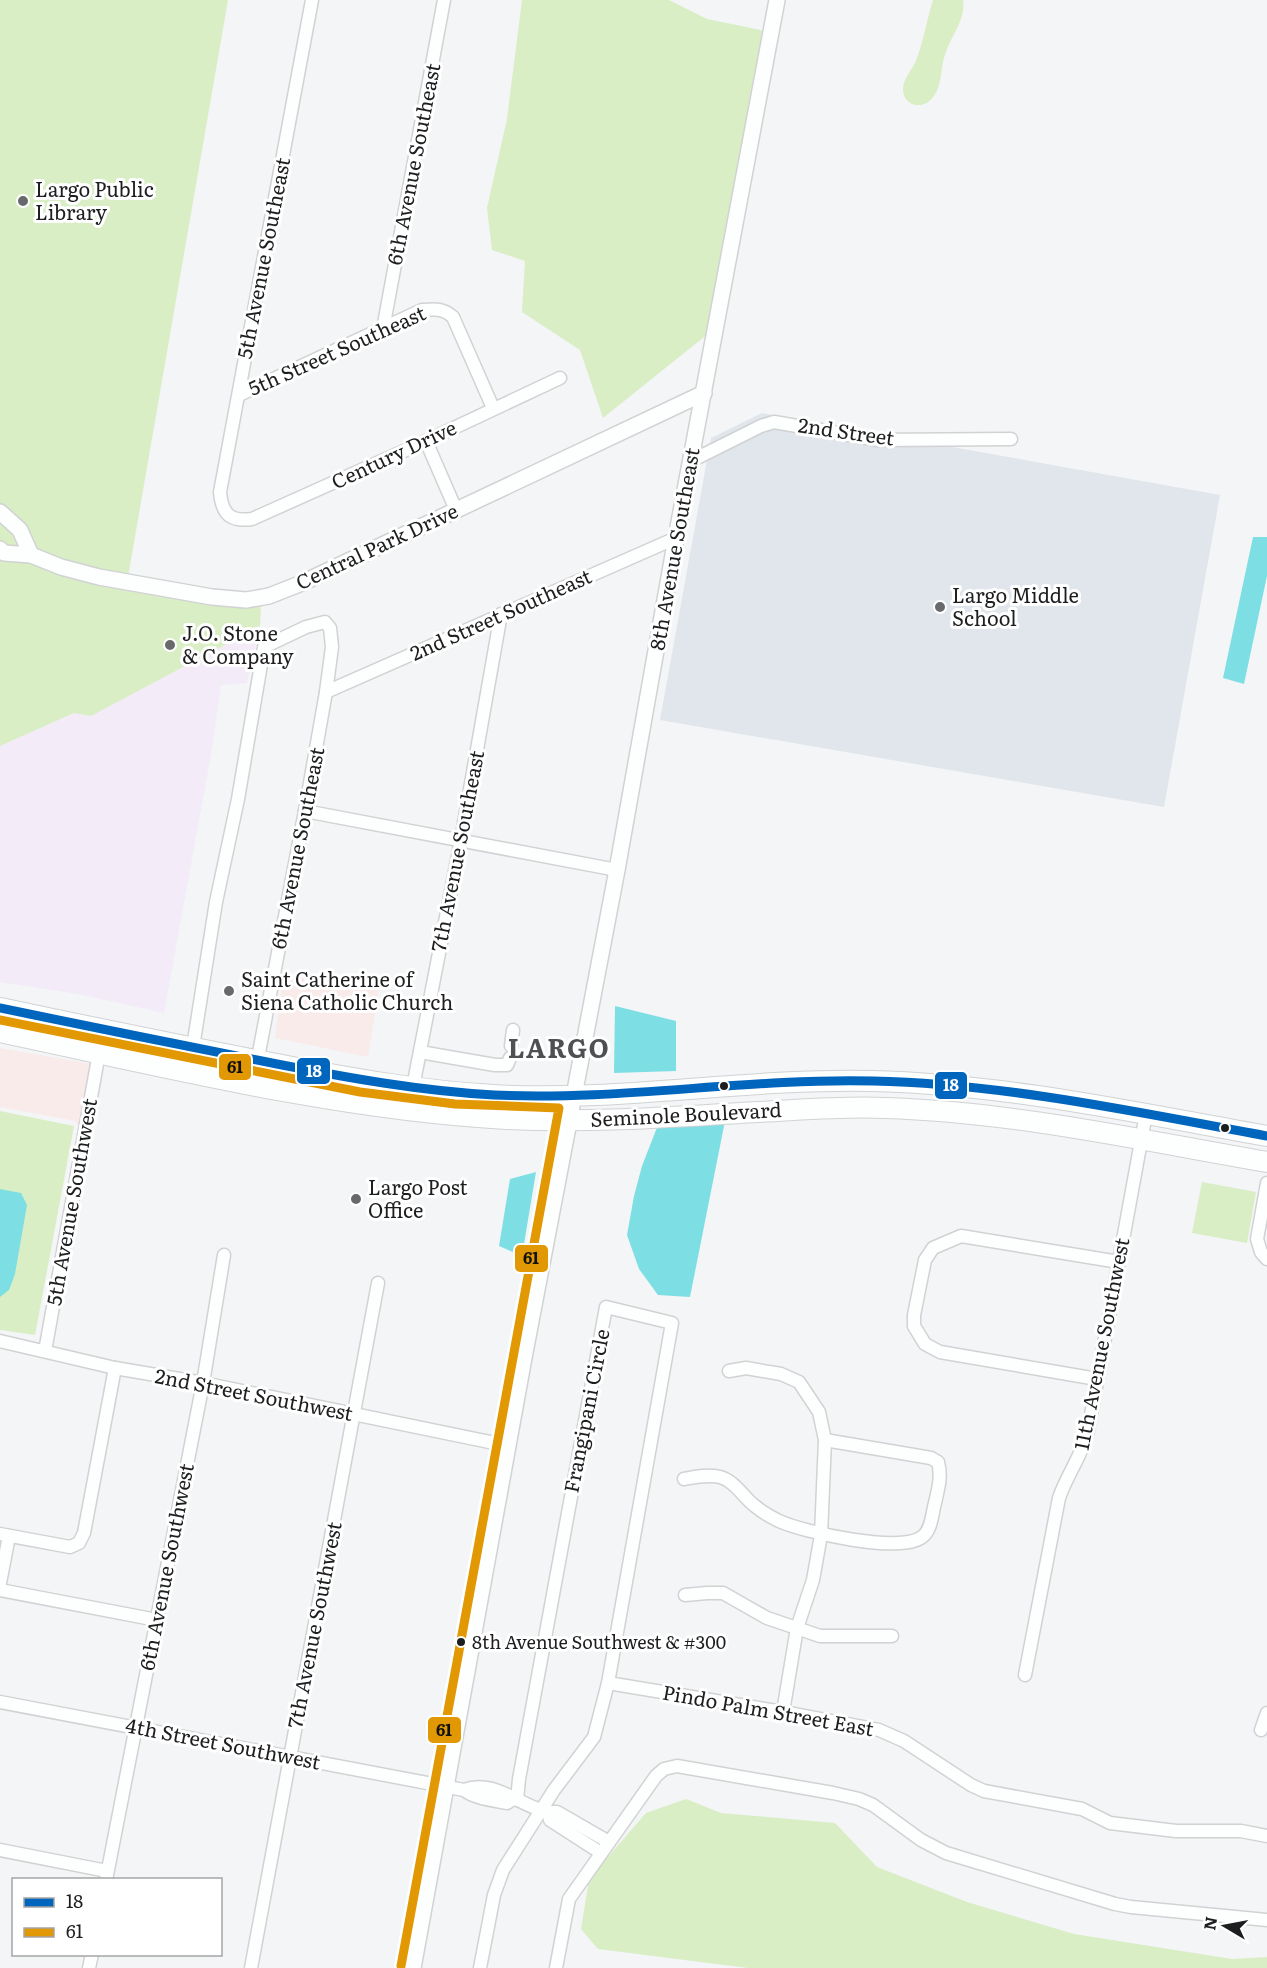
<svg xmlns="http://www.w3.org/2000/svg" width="1267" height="1968" font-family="Literata,serif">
  <rect width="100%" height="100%" fill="#f3f5f7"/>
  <g fill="#faebeb">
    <path d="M283,975L379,988L368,1057L275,1038Z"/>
    <path d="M0,1048L91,1064L74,1152L79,1127L75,1121L0,1107Z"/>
  </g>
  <path fill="#f3ecf8" d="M260,626L247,683L221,685L212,749L164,1013L78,994L0,982V746L74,713L91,715Z"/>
  <path fill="#e0e6eb" d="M762,413L1220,495L1164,807L660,720L711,438Z"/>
  <g fill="#d9eec4">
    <path d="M0,0H228L128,577L63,562L35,550L25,527L0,504Z"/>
    <path d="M522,0H669L707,19L765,31L709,333L603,418L580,350L522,312L525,261L492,250L487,208L507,119Z"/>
    <path d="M933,0H963C966,19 952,34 946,52C940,66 943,83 934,96C921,114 898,103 904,83C907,74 914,67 917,58C924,39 927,19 933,0Z"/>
    <path d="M0,520L15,533L22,549L7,548L0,542Z"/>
    <path d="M0,557L261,603L260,626L91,716L74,713L0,746Z"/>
    <path d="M0,1111L74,1126L35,1335L0,1330Z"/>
    <path d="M1202,1182L1256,1192L1247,1243L1192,1233Z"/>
    <path d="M686,1799L721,1813L835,1823L877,1867L967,1902L1074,1934L1232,1959L1267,1957V1968H748L598,1949L581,1929L589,1880L594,1873L646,1813Z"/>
  </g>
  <g fill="#7ddfe4">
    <path d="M1253,537H1267V576L1244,684L1223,678Z"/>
    <path d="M615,1006L676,1021V1071L614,1073Z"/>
    <path d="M725,1121L690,1297L658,1295L639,1269L627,1235L634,1196L642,1166L658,1125Z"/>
    <path d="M536,1172L522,1256L499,1246L510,1179Z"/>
    <path d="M0,1189L21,1193L27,1205L15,1274L9,1290L0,1297Z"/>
  </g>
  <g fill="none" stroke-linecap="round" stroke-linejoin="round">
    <defs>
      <g id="minor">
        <path d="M312,0L220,492C222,514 230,522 252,519L426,441L560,378"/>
        <path d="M383,329L444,0"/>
        <path d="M239,395L422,310C435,309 443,308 453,317L493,408"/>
        <path d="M426,441L456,510"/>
        <path d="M691,461L761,426L774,422L878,440L1011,439"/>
        <path d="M326,692L676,538"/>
        <path d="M305,811L617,870"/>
        <path d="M511,1046L513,1030"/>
        <path d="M193,1047L216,902L238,799L264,647L306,627L325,622L330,628L332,647L326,692L305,811L253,1084"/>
        <path d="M420,1052L495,1065H507L510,1058"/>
        <path d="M413,1087L461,840L501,614"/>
        <path d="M1267,1183L1257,1239L1261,1252L1267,1259"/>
        <path d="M0,1341L115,1368L203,1383L509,1446"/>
        <path d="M45,1351L99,1053"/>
        <path d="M729,1371L746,1368L781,1374L799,1382L819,1412L825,1440L821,1535L813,1580L797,1628L783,1712"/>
        <path d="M1097,1379L940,1352L925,1344L914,1326V1315L925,1260L933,1248L961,1236L1119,1262"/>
        <path d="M684,1479C695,1477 708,1474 720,1477C735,1481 743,1497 755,1506C762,1512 771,1517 779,1521C803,1532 900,1554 922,1537C932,1530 932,1513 935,1503C938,1489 942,1477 938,1462L931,1458L825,1440"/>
        <path d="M0,1534L70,1547L79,1543L84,1533L115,1368"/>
        <path d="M0,1583L9,1536"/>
        <path d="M0,1590L157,1620"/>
        <path d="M685,1595L707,1593H723L767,1618L820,1636H892"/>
        <path d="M1025,1675L1059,1498C1067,1474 1082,1456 1088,1431L1146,1114"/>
        <path d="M608,1683L783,1712L879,1730L904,1741L971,1785L984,1791L1082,1809L1110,1823L1176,1831H1241L1267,1836"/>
        <path d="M0,1702L464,1790C476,1799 492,1800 507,1803L513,1799"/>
        <path d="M1261,1730L1267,1713"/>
        <path d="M464,1790C498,1777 524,1813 557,1812L609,1842"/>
        <path d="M548,1812L550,1820L601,1853"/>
        <path d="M0,1850L107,1871"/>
        <path d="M106,1880L203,1383L224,1255"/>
        <path d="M89,1968L92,1954"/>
        <path d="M251,1968L378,1283"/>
        <path d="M480,1968L494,1895L503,1870L554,1790L594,1737L608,1683L672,1323L606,1307L519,1779L517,1800"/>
        <path d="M556,1968L569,1899L656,1776L664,1769L677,1766L833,1793L859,1799L873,1805L921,1840L946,1853L1115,1904L1131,1907L1267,1920"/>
      </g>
      <g id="tertiary">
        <path d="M0,512L20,530L31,555"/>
        <path d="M0,549L4,553L31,555L61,567L99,577L212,597L246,600L269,596L302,583L704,393"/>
        <path d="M413,1968L524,1358L617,870L676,538L777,0"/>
      </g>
      <g id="primary">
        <path d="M0,1008C92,1027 185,1047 277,1064C349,1078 421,1091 494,1095C620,1102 746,1078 872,1081C1005,1084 1137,1113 1267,1136"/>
        <path d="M0,1032C165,1067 338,1110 506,1119C589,1123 674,1117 757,1112C800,1110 843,1106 885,1108C1014,1112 1141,1140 1267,1162"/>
      </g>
    </defs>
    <use href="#minor" stroke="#d1d2d3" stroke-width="15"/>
    <use href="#tertiary" stroke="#d1d2d3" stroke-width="18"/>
    <use href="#primary" stroke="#d1d2d3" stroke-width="22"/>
    <use href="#minor" stroke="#fdfefe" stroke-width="12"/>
    <use href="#tertiary" stroke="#fdfefe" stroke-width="15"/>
    <use href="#primary" stroke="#fdfefe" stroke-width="20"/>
    <defs>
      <path id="bus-1" d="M0,1008C92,1027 185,1046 277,1064C349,1078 421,1091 494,1095C620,1101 746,1078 873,1081C1006,1084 1137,1112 1267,1136"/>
      <path id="bus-2" d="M0,1020L360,1092L455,1104L559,1108L401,1966"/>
    </defs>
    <use href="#bus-1" stroke="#fff" stroke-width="14"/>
    <use href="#bus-2" stroke="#fff" stroke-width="14"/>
    <use href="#bus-1" stroke="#0065bd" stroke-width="9"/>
    <use href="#bus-2" stroke="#e19803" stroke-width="9"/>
  </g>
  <g fill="#68696b" stroke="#fff" stroke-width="2">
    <circle cx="23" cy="201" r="6"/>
    <circle cx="940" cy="607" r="6"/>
    <circle cx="170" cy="645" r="6"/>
    <circle cx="229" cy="991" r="6"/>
    <circle cx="356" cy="1199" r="6"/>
  </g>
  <g fill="#1d1e1f" stroke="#fff" stroke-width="2">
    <circle cx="724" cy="1086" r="5"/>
    <circle cx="1225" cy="1128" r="5"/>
    <circle cx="461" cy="1642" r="5"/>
  </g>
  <g text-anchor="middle" stroke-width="6" stroke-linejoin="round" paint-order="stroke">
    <g font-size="18" fill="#1d1e1f" stroke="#fff" text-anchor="start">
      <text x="472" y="1649">8th Avenue Southwest &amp; #300</text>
    </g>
    <g font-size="20" fill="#1d1e1f" stroke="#fff">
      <text transform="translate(414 164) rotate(-79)" y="7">6th Avenue Southeast</text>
      <text transform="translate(264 258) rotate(-79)" y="7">5th Avenue Southeast</text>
      <text transform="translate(337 351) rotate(-24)" y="7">5th Street Southeast</text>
      <text transform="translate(846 432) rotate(8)" y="7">2nd Street</text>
      <text transform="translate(394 455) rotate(-25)" y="7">Century Drive</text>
      <text transform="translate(377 547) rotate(-25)" y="7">Central Park Drive</text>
      <text transform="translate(675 549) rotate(-80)" y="7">8th Avenue Southeast</text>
      <text transform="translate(501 615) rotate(-24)" y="7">2nd Street Southeast</text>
      <text transform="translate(298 848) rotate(-79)" y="7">6th Avenue Southeast</text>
      <text transform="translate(458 851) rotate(-79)" y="7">7th Avenue Southeast</text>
      <text transform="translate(686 1115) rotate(-3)" y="7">Seminole Boulevard</text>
      <text transform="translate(72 1202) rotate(-80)" y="7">5th Avenue Southwest</text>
      <text transform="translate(1102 1344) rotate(-79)" y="7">11th Avenue Southwest</text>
      <text transform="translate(254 1395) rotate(11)" y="7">2nd Street Southwest</text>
      <text transform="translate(587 1411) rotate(-79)" y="7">Frangipani Circle</text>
      <text transform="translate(167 1567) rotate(-79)" y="7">6th Avenue Southwest</text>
      <text transform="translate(315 1625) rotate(-79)" y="7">7th Avenue Southwest</text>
      <text transform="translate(768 1711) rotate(10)" y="7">Pindo Palm Street East</text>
      <text transform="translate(223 1744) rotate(11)" y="7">4th Street Southwest</text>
    </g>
    <g font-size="20" fill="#1d1e1f" stroke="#fff" text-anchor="start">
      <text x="35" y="197">Largo Public<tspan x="35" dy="23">Library</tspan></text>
      <text x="952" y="603">Largo Middle<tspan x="952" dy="23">School</tspan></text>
      <text x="182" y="641">J.O. Stone<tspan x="182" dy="23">&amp; Company</tspan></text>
      <text x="241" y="987">Saint Catherine of<tspan x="241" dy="23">Siena Catholic Church</tspan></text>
      <text x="368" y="1195">Largo Post<tspan x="368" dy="23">Office</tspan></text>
    </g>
    <g font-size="26" font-weight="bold" letter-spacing="1.5" fill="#4d5153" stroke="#fff">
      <text x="559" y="1058">LARGO</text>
    </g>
  </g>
  <g stroke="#fff" stroke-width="2">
    <rect x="218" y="1053" width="34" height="28" rx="6" fill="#e19803"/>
    <rect x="296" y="1057" width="35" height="28" rx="6" fill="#0065bd"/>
    <rect x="934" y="1071" width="34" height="29" rx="6" fill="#0065bd"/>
    <rect x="514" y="1244" width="35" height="29" rx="6" fill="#e19803"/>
    <rect x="427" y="1716" width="35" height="28" rx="6" fill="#e19803"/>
  </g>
  <g font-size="16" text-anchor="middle" font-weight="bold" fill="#fff">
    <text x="314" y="1077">18</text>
    <text x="951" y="1091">18</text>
  </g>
  <g font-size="16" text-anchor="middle" font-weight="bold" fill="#111">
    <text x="235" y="1073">61</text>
    <text x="531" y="1264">61</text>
    <text x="444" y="1736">61</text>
  </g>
  <rect x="12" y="1878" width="210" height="78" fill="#ffffff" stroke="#a5a5a5" stroke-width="1.5"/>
  <rect x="24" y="1898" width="30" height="9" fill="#0065bd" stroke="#a5a5a5" stroke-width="1.5"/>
  <text x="66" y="1908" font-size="18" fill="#1d1e1f">18</text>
  <rect x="24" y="1928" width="30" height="9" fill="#e19803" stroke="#a5a5a5" stroke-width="1.5"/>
  <text x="66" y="1938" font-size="18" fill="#1d1e1f">61</text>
  <g transform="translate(1225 1926) rotate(280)" stroke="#ffffff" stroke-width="4.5" paint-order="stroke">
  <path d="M0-4.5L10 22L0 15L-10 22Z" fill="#1d1e1f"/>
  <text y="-9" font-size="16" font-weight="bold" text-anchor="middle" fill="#1d1e1f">N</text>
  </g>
</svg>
